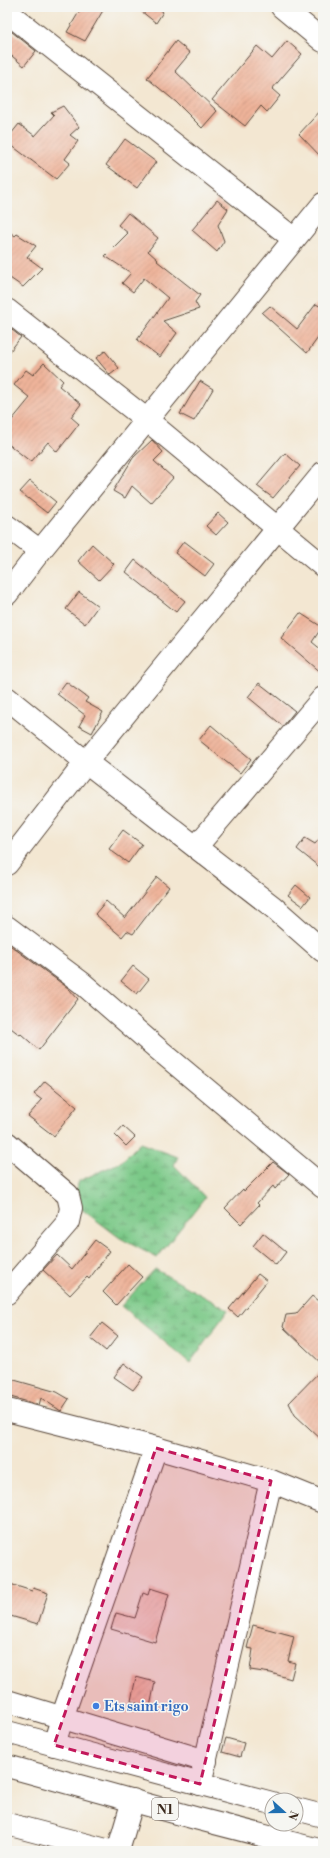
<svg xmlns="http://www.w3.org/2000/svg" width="330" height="1858" font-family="'Libre Bodoni',serif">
  <defs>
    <pattern id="wetland-marsh" width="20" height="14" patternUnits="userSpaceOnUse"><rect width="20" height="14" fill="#7bc988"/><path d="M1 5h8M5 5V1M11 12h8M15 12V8" fill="none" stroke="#66a36f"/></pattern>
    <pattern id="building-hatch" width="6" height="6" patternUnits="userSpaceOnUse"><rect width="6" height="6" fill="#eeb39a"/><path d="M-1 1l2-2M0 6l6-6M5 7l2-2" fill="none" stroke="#cd9a84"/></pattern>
  </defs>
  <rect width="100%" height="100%" fill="#f6f6f2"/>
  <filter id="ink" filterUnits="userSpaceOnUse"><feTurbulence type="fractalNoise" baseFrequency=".025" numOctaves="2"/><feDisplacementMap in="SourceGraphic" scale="8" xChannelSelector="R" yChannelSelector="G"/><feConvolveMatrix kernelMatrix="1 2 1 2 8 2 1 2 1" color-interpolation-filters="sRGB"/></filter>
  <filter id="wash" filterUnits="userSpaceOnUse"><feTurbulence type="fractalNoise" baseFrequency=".012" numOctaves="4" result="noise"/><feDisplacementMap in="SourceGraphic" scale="16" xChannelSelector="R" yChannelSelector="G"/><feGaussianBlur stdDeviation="0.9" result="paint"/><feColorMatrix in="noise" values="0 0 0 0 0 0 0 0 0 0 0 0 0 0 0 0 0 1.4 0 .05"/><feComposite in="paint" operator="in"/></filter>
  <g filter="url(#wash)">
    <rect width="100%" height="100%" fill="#f3e7d2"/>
    <g fill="url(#wetland-marsh)" stroke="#5b7a53">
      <path d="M140,1143L178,1157L174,1165L205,1197L157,1258L120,1238L72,1202L79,1181L121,1162Z"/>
      <path d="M155,1269L228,1310L190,1363L121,1306Z"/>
    </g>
    <g id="blocks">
      <g fill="url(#building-hatch)">
        <path d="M82,7H105L85,41L67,32Z"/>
        <path d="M136,7H157L163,12L156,23Z"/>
        <path d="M7,28L36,51L24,66L7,52Z"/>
        <path d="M176,41L190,53L175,71L217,111L202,128L176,102L147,78Z"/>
        <path d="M287,41L302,54L272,89L280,96L267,112L261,106L245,126L212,100L257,46L272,59Z"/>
        <path d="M63,106L79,127L70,135L78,141L65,159L70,163L56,179L7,142V139L19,124L35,136L54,115L51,112Z"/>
        <path d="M323,108V159L299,134Z"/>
        <path d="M125,139L156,162L137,188L106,165Z"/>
        <path d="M217,200L228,209L218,225L224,241L217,252L192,230Z"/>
        <path d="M128,213L158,238L148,251L158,260L157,261L200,295L195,302L199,309L163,321L177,333L160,357L137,340L168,298L144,278L133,292L122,283L131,273L105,256L128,233L118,225Z"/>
        <path d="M7,230L15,236L17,234L36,246L27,257L42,268L23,287L7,276Z"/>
        <path d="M316,304L323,308V331L307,353L262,313L270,306L297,329Z"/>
        <path d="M7,326L21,337L7,355Z"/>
        <path d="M105,351L119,368L110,375L96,358Z"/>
        <path d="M44,363L63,381L59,386L81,404L71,417L79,424L57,452L48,442L31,462L7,443V415L12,420L30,398L14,385L26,370L33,375Z"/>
        <path d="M200,381L213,389L194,421L180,414Z"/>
        <path d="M152,440L163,452L154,461L173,478L151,503L132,486L125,498L113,491L133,458Z"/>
        <path d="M285,453L300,466L273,498L257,486Z"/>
        <path d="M30,481L56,502L47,513L20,492Z"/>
        <path d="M218,513L228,522L216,535L206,526Z"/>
        <path d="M184,541L214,564L205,576L175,553Z"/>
        <path d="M92,544L114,564L99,580L78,561Z"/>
        <path d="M135,560L185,601L176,612L126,572Z"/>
        <path d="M79,592L98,606L85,624L66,609Z"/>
        <path d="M300,613L322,627L312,642L323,651V674L281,638Z"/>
        <path d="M66,682L88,698L85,702L103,712L92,733L79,726L85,715L57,694Z"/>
        <path d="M259,683L295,711L283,726L248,697Z"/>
        <path d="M211,725L251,759L240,773L199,740Z"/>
        <path d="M123,830L142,844L128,863L109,849Z"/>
        <path d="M323,835V870L297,849L305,838L315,844Z"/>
        <path d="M157,877L169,887L133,934L127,931L122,937L95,914L106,901L125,918Z"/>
        <path d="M296,885L310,897L303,906L288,895Z"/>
        <path d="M7,943L68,988L78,999L39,1050L21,1034L20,1035L7,1025Z"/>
        <path d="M133,966L149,979L137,994L121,981Z"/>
        <path d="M45,1081L77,1107L54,1136L28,1116L42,1100L34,1094Z"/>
        <path d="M123,1126L135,1137L126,1146L115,1135Z"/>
        <path d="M273,1162L289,1174L275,1189L273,1186L257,1203L259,1205L241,1224L225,1208L243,1189L244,1191Z"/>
        <path d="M263,1233L286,1252L276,1265L253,1246Z"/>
        <path d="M95,1240L110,1251L89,1279L87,1277L70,1295L43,1270L57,1255L72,1269Z"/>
        <path d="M128,1264L142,1277L116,1305L103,1292Z"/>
        <path d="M258,1274L267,1281L238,1317L229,1309Z"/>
        <path d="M312,1296L323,1305V1365L283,1327L286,1315L296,1314Z"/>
        <path d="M102,1323L118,1336L106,1351L90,1338Z"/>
        <path d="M124,1363L143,1377L133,1390L114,1377Z"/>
        <path d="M323,1368V1441L295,1415L289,1403Z"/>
        <path d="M7,1378L57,1392L69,1399L61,1411L41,1398L39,1405L7,1396Z"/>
        <path d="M7,1583L32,1591L33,1588L48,1593L38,1624L7,1615Z"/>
        <path d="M150,1588L169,1594L155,1642L111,1629L116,1613L135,1618L143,1593L148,1595Z"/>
        <path d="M253,1625L294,1636L288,1661L295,1663L291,1679L271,1673L250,1670L253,1649L247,1648Z"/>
        <path d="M136,1677L155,1682L150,1707L131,1701Z"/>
        <path d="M226,1738L244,1743L240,1757L222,1752Z"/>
      </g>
    </g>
  </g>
  <g filter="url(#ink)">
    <use href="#blocks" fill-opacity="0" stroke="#574639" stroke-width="1"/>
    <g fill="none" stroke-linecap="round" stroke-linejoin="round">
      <defs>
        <g id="minor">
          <path d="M282,7L323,41"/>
          <path d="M7,12L294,239"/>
          <path d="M7,310L147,420L323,566"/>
          <path d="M7,526L40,551"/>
          <path d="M7,594L40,551L323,204"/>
          <path d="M7,698L86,762L273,907L323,951"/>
          <path d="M196,847L323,698"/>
          <path d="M7,864L86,762L323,473"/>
          <path d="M7,927L82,983L158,1049L323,1187"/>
          <path d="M7,1143L68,1195L71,1208L68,1222L7,1293"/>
          <path d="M7,1410L156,1448L271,1481L323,1502"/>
          <path d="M7,1701L206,1761"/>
          <path d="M54,1745L62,1718L156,1448"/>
          <path d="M200,1784L271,1481"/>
          <path d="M7,1824L110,1851"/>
          <path d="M118,1851L133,1800"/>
        </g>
        <g id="highway">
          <path d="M7,1732L272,1803"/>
          <path d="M7,1766L195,1818L323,1851"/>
          <path d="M296,1809L323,1816"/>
        </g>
      </defs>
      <use href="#minor" stroke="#574639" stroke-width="24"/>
      <use href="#highway" stroke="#574639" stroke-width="24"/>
      <use href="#minor" stroke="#fff" stroke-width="22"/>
      <use href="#highway" stroke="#fff" stroke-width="22"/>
    </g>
  </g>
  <path fill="#c2185b" fill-opacity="0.2" stroke="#c2185b" stroke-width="3" stroke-dasharray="8 5" stroke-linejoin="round" d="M156,1448L271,1481L200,1784L54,1745Z"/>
  <circle fill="#3f7fe0" stroke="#f6f6f2" stroke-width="1.5" cx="96" cy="1706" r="4"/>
  <g text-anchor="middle" stroke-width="3" stroke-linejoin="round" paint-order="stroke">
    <rect fill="#f6f6f2" stroke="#73675e" stroke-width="1" x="152" y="1798" width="26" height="22" rx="3"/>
    <g font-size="13" font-weight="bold" fill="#3b2a1e">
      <text x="165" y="1814">N1</text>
    </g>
    <g font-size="14" font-weight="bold" fill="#366cbe" stroke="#f6f6f2" text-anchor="start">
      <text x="104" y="1711">Ets saint rigo</text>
    </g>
  </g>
  <rect width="330" height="1858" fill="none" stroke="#f6f6f2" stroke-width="24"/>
  <g transform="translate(284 1812) rotate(111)"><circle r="19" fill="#f6f6f2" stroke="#aba49d"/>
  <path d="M0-3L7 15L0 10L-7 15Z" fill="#1f6fb2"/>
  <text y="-6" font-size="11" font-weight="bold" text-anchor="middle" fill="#3b2a1e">N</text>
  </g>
</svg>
